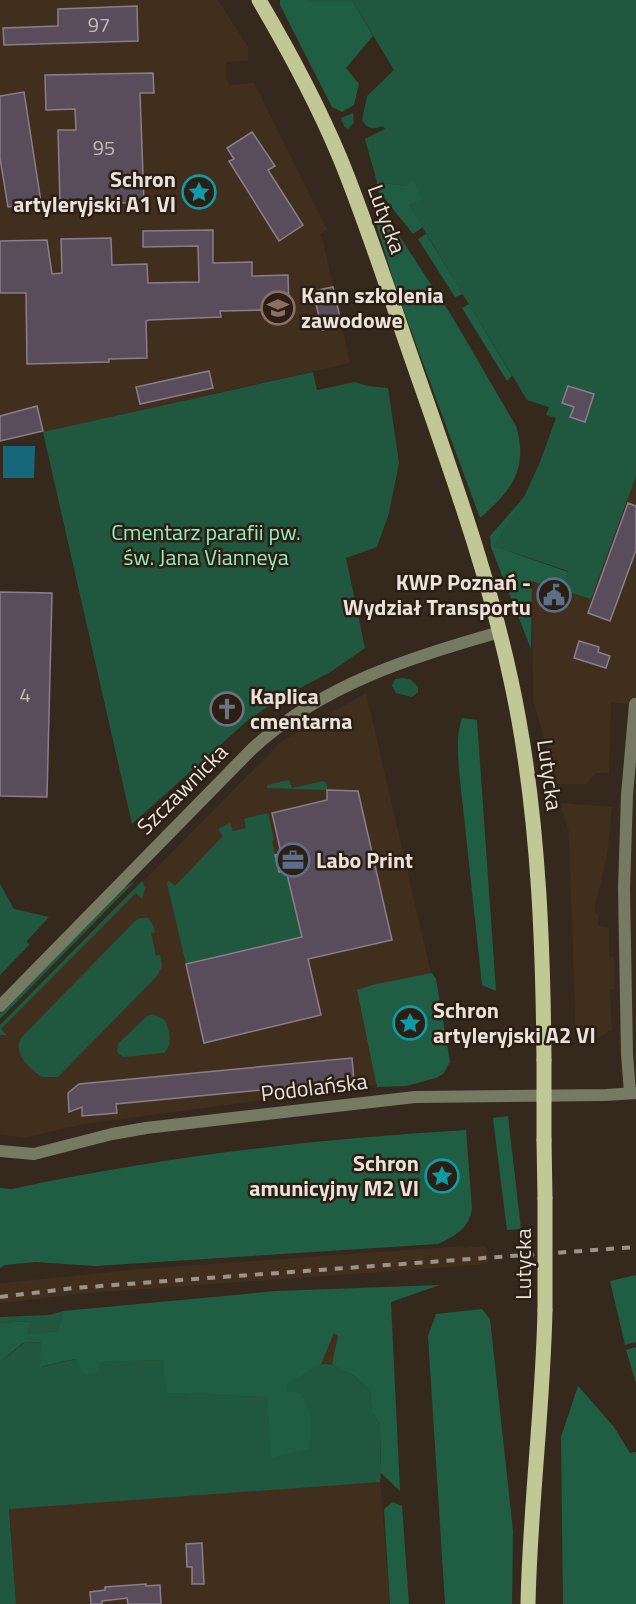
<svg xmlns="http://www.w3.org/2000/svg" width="636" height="1604" font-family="'Titillium Web',sans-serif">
  <rect width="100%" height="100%" fill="#35291d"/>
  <g fill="#412f1e">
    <path d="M0,0H218L248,47V61L226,62V78L230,85L254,83L327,230L320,234L325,250L350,363L0,442Z"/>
    <path d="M636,476V705L611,702L609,773H596L586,784H557L533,699L532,580L591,599Z"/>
    <path d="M366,693L431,973L361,991L382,1084L84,1124L24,1138L0,1134V1026L282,741Z"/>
    <path d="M562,803L612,807L607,856L594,910L598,915V926L609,927V956L614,957V989H610L612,1029L595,1040L576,1042L569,833L562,810Z"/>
    <path d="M463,1246L464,1248L486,1246L488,1264L89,1293L0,1303V1283H4L141,1269Z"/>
    <path d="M367,1326L390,1604H16L0,1374Z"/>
  </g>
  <g fill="#20583f">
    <path d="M309,0H636V476L591,599L562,590L568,571L494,546L525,495L540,462L556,418L546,415L549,407L527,400L409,205L405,186L377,182L365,139L385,129L383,126C372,130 368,129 362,120L367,96L394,70L353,2H310Z"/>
    <path d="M353,113L354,123L348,129L344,126L341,118Z"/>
    <path d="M313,372L317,390L355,382L368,386L388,388L399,463L389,513L377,547L346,558L365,648L332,671L278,700L247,721L132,824L43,432Z"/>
    <path d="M403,678L411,680L418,687V692L412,697L396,693L392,686L395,679Z"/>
    <path d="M289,780L292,788L324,781L327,785V790L267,788V785Z"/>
    <path d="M268,813L274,840L272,841L279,871L286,870L302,937L186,964L167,883L169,881L175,886L223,836L218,829L230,823L233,831L246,828L244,819Z"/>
    <path d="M135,881L0,1019V1013L120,890Z"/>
    <path d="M142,881L145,888L142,899L136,893L1,1029L7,1035H0V1025Z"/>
    <path d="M0,884L14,909L49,917L27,941L29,945L0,975Z"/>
    <path d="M140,918H148L153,925L155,932L151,933L156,956L160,955L162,966L157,976L58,1077H42C29,1068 13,1054 21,1038L135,921Z"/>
    <path d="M153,1014L165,1020C169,1032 174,1043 164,1053L123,1057L117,1052L118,1044L147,1016Z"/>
    <path d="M63,1311L58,1331L26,1336L31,1321L0,1323V1317L49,1315Z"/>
    <path d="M42,1342L41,1367L76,1359L99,1362L164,1360L166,1393L267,1397L272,1458L287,1391L285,1384C296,1378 308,1369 319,1365C337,1359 358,1379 370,1390L372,1412L380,1424L381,1473L380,1482L9,1509L16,1604H0V1362L24,1343Z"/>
  </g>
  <g fill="#1f5e43">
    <path d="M280,0H309L311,2H353L373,36L346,68L359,84L354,105L342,112L332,107L280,5Z"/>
    <path d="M377,182L405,186L414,182L422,199L409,205L423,227L413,234L377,189Z"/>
    <path d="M381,208L453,318L516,426C529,469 511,491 480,518L398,295L376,223L377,209Z"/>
    <path d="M426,234L463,294L455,297L418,239Z"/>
    <path d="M469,304L512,376L507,381L462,308Z"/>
    <path d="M525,496L494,546L568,572L562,590L532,581L531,649L491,547L490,536Z"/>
    <path d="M462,718L477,720L496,991L482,985L459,770C458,752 456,735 462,718Z"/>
    <path d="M432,973L436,979L450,1062L443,1074L436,1078L406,1086L377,1087L357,990L372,985Z"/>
    <path d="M508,1116L521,1229L507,1230L493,1118Z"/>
    <path d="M466,1130L472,1208C470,1228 455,1236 438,1244L95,1266L35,1262L5,1265L0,1268V1188L12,1189C161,1157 313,1139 466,1130Z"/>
    <path d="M636,1275V1342L625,1345L610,1281Z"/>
    <path d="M440,1285L391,1302L400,1491L381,1473L380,1424L372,1412L370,1390L353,1375L332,1364L338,1336L334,1333L321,1364L286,1384L287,1391L301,1393L312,1419L309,1449L271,1458L267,1397L166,1393L163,1360L100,1362L98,1372L85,1375L75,1359L40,1367L41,1342L23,1343L0,1362V1323L31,1321L27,1335L58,1331L63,1311L276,1291Z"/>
    <path d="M482,1309L490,1319L513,1531L512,1604H445L428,1336L436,1314Z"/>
    <path d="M636,1347V1383L626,1350Z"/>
    <path d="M578,1386L614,1427L630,1453L636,1452V1604H563L561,1437Z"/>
    <path d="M393,1502L402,1506L409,1604H390L384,1509Z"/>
  </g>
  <path fill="#156879" d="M3,446H35L34,478H3Z"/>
  <g fill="#594d5b" stroke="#8b7d8c" stroke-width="1.5">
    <path d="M137,6L138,41L4,45L3,28L58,26V9Z"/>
    <path d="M153,73L154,93H140L144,203H60L58,130H76L75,109L46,110L45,75Z"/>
    <path d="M24,92L41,202L8,207L0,158V96Z"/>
    <path d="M252,132L275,166L268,170L303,225L279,241L229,161L234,159L227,148Z"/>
    <path d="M213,230V263L252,262V276L288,275L289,312L262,313V310L220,311L221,317L149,320L146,321L147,358L109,359V362L27,364L26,293H0V241L47,240L52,274L62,273L61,239L111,238L112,265L147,264L148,283L199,282L198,246L143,247V231Z"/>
    <path d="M333,287L342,326L322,330L313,291Z"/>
    <path d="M209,371L213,388L140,404L136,387Z"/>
    <path d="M568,386L594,394L585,422L570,417L574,407L562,403Z"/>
    <path d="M37,406L43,431L0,441V416Z"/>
    <path d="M628,503L636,506V550L610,621L588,613Z"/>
    <path d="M0,592L52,593L47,797L0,796Z"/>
    <path d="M579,641L599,647L598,652L610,656L606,668L574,658Z"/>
    <path d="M237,697L240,713L216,718L213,704Z"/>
    <path d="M327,790L358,791L392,940L308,959L321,1015L204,1043L186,964L302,937L286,870L279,872L275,855L281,853L272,813L327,800Z"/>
    <path d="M352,1058L354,1081L116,1104L117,1113L82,1116V1107L69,1112L68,1093L79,1084Z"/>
    <path d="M202,1543L204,1584H192V1567H187L186,1544Z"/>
    <path d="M146,1584V1586L160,1585L161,1604H128L127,1598L102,1601V1604H91L90,1592L105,1590V1587Z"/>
  </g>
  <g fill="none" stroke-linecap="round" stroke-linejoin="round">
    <g stroke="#767a62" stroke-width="12">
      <path d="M0,1006L252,749C321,685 411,657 500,632"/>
      <path d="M630,1093L627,1054L624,889L627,795L635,704"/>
      <path d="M0,1151L34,1154L112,1134L146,1128L415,1097L606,1095L636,1093"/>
    </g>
    <g stroke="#c1c896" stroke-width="15">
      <path d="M259,0C289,51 317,103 340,158C365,219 385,281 406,342C449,466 496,591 519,721C539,833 543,947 544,1060"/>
      <path d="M544,1140L545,1198"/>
      <path d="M528,1604C530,1506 543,1408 545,1310"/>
    </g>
    <path stroke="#9c9289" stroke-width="4" stroke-dasharray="8 8" stroke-linecap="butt" d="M0,1297L74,1288L167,1281L636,1247"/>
    <g stroke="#c1c896" stroke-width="15">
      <path d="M544,1060V1140"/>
      <path d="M545,1198V1310"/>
    </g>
  </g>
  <defs>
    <symbol id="sight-ring" viewBox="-11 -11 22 22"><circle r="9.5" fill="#2b1f14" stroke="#0f9aa8" stroke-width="1.5"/><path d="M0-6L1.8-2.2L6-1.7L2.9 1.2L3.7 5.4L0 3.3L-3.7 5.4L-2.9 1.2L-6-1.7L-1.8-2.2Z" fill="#0f9aa8"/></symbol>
    <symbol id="school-ring" viewBox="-11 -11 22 22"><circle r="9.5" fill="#2b1f14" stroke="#8d6e63" stroke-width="1.5"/><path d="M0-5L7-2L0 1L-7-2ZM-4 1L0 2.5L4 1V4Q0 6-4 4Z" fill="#8d6e63"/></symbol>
    <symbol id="civic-ring" viewBox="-11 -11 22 22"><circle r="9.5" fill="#2b1f14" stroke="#5c6f8a" stroke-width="1.5"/><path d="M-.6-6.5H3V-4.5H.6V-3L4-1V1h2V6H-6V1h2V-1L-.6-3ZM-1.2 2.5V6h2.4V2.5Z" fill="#5c6f8a"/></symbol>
    <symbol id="church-ring" viewBox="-11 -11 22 22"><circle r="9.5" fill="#2b1f14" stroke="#6b7280" stroke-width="1.5"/><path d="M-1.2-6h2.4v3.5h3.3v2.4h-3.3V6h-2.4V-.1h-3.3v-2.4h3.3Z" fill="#6b7280"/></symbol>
    <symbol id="office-ring" viewBox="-11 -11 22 22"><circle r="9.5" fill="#2b1f14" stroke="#5c6f8a" stroke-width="1.5"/><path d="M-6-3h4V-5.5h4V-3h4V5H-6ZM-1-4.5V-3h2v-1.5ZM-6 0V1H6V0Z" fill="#5c6f8a"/></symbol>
  </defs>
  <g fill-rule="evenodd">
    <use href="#sight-ring" x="180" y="173" width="38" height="38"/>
    <use href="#school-ring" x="259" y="289" width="38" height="38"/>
    <use href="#civic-ring" x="535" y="576" width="38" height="38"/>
    <use href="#church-ring" x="208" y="690" width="38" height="38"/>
    <use href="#office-ring" x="274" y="841" width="38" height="38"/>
    <use href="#sight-ring" x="391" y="1004" width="38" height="38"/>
    <use href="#sight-ring" x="423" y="1157" width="38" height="38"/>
  </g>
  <g text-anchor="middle" stroke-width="5" stroke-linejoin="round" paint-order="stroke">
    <g font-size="20" fill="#c6bdbb">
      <text x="99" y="32">97</text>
      <text x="104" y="155">95</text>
      <text x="25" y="702">4</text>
    </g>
    <g font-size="22" font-weight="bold" fill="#ebe2db" stroke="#2b1f14" text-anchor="start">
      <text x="176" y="187" text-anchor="end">Schron<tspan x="176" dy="25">artyleryjski A1 VI</tspan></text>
      <text x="301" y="303">Kann szkolenia<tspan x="301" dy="25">zawodowe</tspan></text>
      <text x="531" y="590" text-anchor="end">KWP Poznań -<tspan x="531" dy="25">Wydział Transportu</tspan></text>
      <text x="250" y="704">Kaplica<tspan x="250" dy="25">cmentarna</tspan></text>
      <text x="316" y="868">Labo Print</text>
      <text x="433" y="1018">Schron<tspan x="433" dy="25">artyleryjski A2 VI</tspan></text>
      <text x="419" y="1171" text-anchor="end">Schron<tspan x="419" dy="25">amunicyjny M2 VI</tspan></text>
    </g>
    <g font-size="22" fill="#ebe2db" stroke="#2b1f14">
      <text transform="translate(387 219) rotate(70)" y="8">Lutycka</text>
      <text transform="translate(550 775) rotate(82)" y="8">Lutycka</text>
      <text transform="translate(182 789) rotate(-45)" y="8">Szczawnicka</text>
      <text transform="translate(314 1087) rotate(-7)" y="8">Podolańska</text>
      <text transform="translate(523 1264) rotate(-90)" y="8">Lutycka</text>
    </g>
    <g font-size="22" fill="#90ebbe" stroke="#2b1f14">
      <text x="206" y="540">Cmentarz parafii pw.<tspan x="206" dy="25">św. Jana Vianneya</tspan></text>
    </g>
  </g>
</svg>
